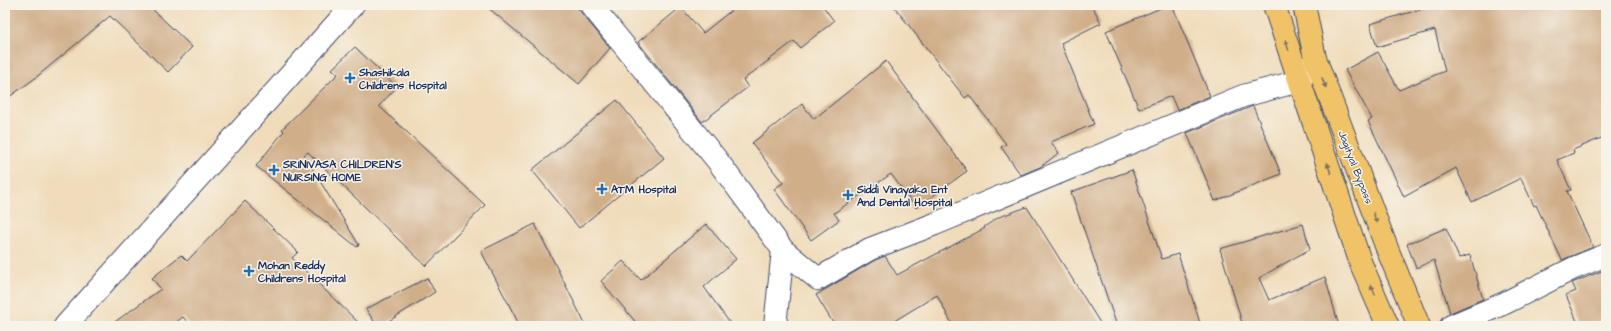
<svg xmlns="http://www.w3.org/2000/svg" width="1611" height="331" font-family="'Architects Daughter',sans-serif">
  <rect width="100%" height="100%" fill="#f7f3e8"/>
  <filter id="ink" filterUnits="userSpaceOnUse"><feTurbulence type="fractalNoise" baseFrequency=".025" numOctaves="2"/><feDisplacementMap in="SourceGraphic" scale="8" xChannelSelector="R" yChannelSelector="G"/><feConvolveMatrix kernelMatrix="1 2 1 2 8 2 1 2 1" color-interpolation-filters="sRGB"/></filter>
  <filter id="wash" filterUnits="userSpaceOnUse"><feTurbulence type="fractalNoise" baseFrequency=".012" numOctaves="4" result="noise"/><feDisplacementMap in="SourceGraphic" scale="16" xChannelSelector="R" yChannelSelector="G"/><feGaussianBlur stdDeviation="0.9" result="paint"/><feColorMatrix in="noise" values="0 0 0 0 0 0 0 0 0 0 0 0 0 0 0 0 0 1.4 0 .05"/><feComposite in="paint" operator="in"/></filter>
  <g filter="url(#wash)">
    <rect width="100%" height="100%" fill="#f0dcba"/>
    <g id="blocks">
      <g fill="#d0ae89">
        <path d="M5,5H148L192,47L168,72L110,16L34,79L5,100Z"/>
        <path d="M485,5H575L610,48L579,84Z"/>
        <path d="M738,5H822L834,21L800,48L794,41L743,80L748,87L702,122L638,42L681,7L703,33Z"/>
        <path d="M893,5H1092L1101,23L1061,43L1094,124L1051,142L1059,153L1040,167L1021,175L1001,147L1006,144L969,95L965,98Z"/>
        <path d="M1168,5H1172L1210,96L1177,110L1171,96L1139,109L1106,31Z"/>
        <path d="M1435,5H1606V136L1573,150L1574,153L1557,160L1571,190L1567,191L1593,247L1562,260L1536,205L1534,206L1521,178L1472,202L1456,168L1404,197L1368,121L1372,119L1345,70L1378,52L1399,90L1445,71L1435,30L1377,47L1370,24Z"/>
        <path d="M355,47L397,87L379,106L485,205L426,266L308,152L304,155L359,245L357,247L256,166L284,131L282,129L338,74L332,69Z"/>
        <path d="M886,61L967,171L916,208L891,174L834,213L839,220L811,240L774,189L783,183L752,143L802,104L814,119Z"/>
        <path d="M617,100L664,158L579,228L532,170Z"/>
        <path d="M1253,106L1281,174L1215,201L1187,133Z"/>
        <path d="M1132,170L1162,259L1178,254L1201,326H1117L1071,192Z"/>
        <path d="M245,201L298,252L292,258L362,326H191L183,317L171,326H109L161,289L152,278L181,255L187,261Z"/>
        <path d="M1027,207L1102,326H953L937,295L886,326H835L816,295L875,260L885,256L897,275L985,228L984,227L999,217Z"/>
        <path d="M535,224L586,326H520L481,251Z"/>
        <path d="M706,224L736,259L704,287L732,326H639L601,281L623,261L641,280Z"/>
        <path d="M1303,224L1310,249L1259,278L1269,300L1325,277L1339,326H1243L1220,249Z"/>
        <path d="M1446,228L1459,258L1470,255L1483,299L1450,313L1434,260L1416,268L1407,244Z"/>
        <path d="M1604,270L1606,275V326H1579L1566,295L1576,291L1572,283Z"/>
        <path d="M427,278L435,292L381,326H377L366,309Z"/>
      </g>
    </g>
  </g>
  <g filter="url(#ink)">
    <use href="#blocks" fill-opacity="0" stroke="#3b496c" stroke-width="1"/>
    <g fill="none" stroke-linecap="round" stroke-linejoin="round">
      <defs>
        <g id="minor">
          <path d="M591,5L717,160L783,250L818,279L870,249L935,224L1243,96L1299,81L1310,66"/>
          <path d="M65,326L353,5"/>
          <path d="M775,326L783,250"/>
          <path d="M1451,326L1505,303L1574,268L1606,255"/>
        </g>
        <g id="major">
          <path d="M1274,5L1361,264L1388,326"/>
          <path d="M1304,5L1315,58L1388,251L1419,326"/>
        </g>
      </defs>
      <use href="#minor" stroke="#3b496c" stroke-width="24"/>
      <use href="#major" stroke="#3b496c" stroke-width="24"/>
      <use href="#minor" stroke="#fff" stroke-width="22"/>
      <use href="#major" stroke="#f1c369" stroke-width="22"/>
    </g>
    <defs><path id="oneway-solid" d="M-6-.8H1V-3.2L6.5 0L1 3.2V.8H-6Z"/></defs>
    <g fill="#7b7263">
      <use href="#oneway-solid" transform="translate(1287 45) rotate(-108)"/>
      <use href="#oneway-solid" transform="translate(1324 83) rotate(69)"/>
      <use href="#oneway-solid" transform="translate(1329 168) rotate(-109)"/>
      <use href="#oneway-solid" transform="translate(1375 218) rotate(69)"/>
      <use href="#oneway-solid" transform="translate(1373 290) rotate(-114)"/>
    </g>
  </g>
  <g fill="#1f6fb2" stroke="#f7f3e8" stroke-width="1.5">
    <path d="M348 72h4v4h4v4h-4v4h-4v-4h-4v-4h4z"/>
    <path d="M272 164h4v4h4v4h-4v4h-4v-4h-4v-4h4z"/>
    <path d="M600 183h4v4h4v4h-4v4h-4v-4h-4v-4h4z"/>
    <path d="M846 189h4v4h4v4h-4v4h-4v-4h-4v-4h4z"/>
    <path d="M247 265h4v4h4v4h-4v4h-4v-4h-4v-4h4z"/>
  </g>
  <g text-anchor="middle" stroke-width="3" stroke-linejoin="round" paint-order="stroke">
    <g font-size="11" font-weight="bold" fill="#1b2f5e" stroke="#f7f3e8" text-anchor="start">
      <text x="359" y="76">Shashikala<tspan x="359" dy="13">Childrens Hospital</tspan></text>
      <text x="283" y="168">SRINIVASA CHILDREN'S<tspan x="283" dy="13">NURSING HOME</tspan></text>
      <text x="611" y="193">ATM Hospital</text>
      <text x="857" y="193">Siddi Vinayaka Ent<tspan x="857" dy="13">And Dental Hospital</tspan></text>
      <text x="258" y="269">Mohan Reddy<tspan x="258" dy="13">Childrens Hospital</tspan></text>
    </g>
    <g font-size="11" fill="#1b2f5e" stroke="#f7f3e8">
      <text transform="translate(1356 167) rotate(69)" y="4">Jagityal Bypass</text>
    </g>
  </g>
  <rect width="1611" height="331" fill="none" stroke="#f7f3e8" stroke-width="20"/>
</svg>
